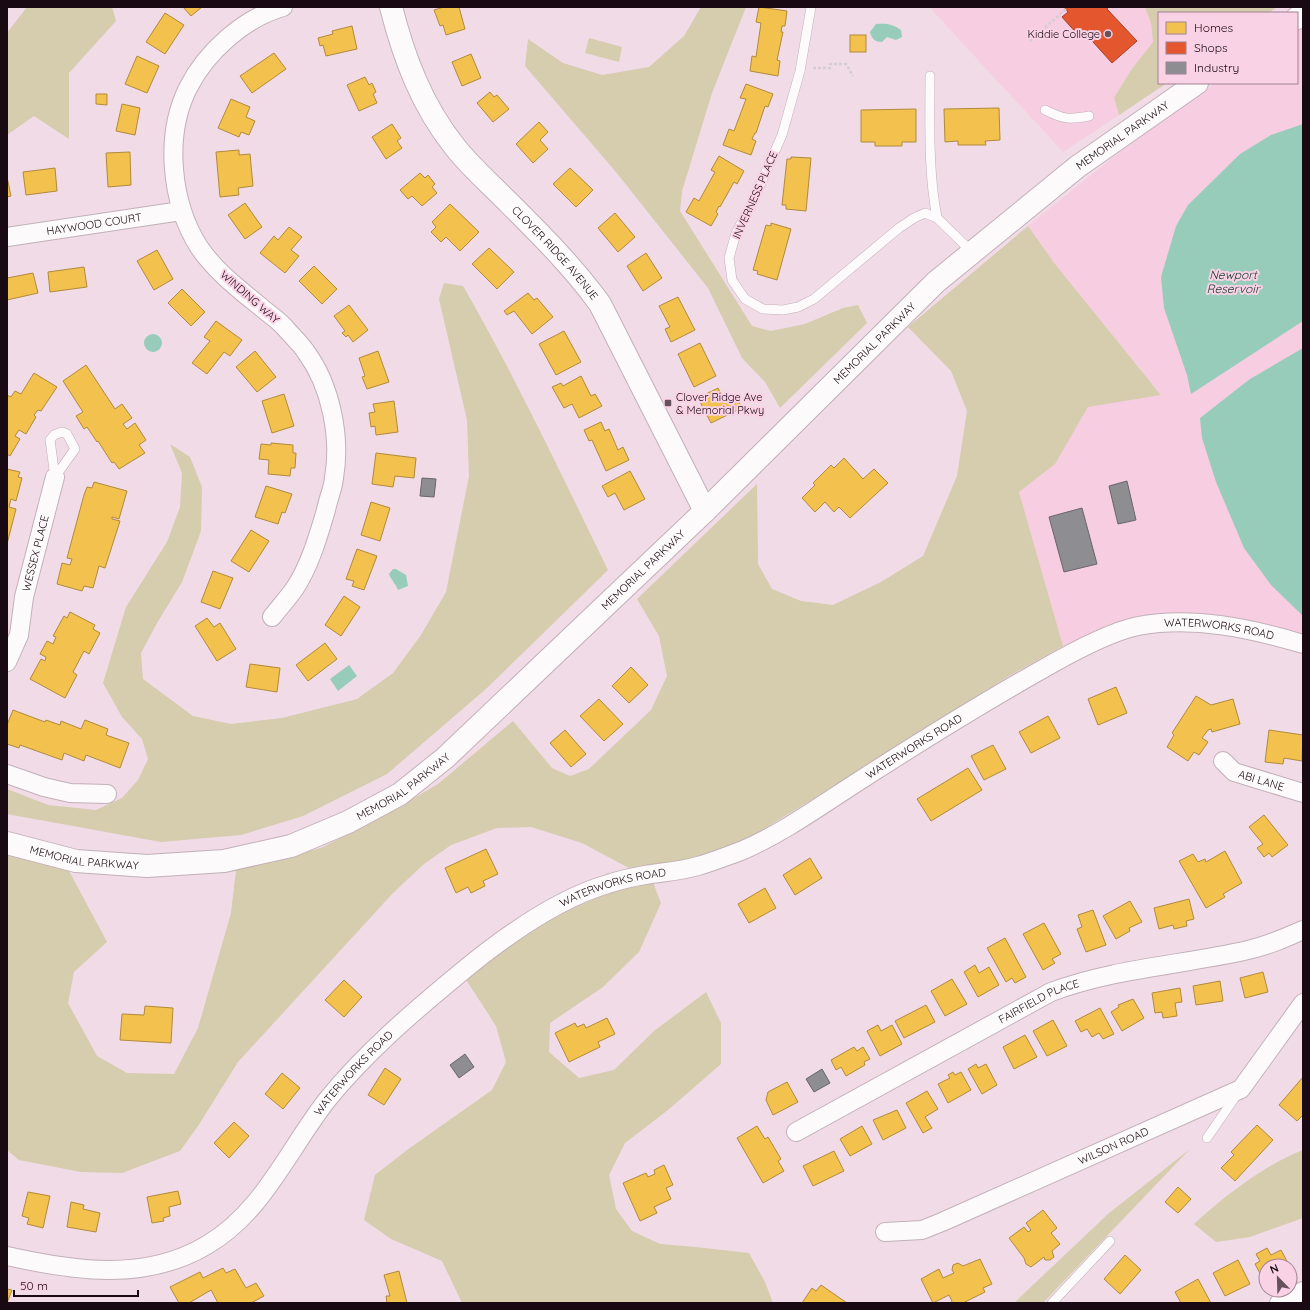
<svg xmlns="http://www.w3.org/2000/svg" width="1310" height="1310" font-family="Quicksand,sans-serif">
  <rect width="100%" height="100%" fill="#f1dbe6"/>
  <g fill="#f6cde1">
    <path d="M933,7H1145L1151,23L1153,42L1131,70L1114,98L1119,115L1063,152L932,10Z"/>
    <path d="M1303,27V635L1240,618L1188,615L1112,625L1063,646L1019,492L1055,464L1088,407L1161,394L1055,264L1028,226L1116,155L1215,83H1297V31Z"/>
  </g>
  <g fill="#d6ccae">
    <path d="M27,7H112L116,21L69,73V139L34,116L7,135V33Z"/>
    <path d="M701,7H746L712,93L682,191L680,211L752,326L771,331L805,324L843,308L858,305L867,323L780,408L765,382L742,358L708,288L616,172L525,66L528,39L563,63L602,75L649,67L684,36Z"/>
    <path d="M1145,7H1277L1269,13H1159V83H1167L1119,115L1114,98L1131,70L1153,42L1151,23Z"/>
    <path d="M589,38L622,47L619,62L585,53Z"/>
    <path d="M1028,226L1055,264L1161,395L1088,407L1055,464L1019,492L1063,646L1009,676L846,779L739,844L680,861L629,868L582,843L531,827L497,828L451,845L424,864L393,893L238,1062L198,1126L180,1151L122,1173L81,1172L19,1160L7,1150V853L68,869L107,942L74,972L68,1003L97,1056L127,1073L174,1074L198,1028L231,913L236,870L321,848L378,819L438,784L513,721L552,768L570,776L589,769L651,710L667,676L659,636L637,599L757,484L758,564L772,589L801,601L833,605L881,582L923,556L957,476L967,411L951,371L908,327Z"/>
    <path d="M444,283L463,286C516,378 561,474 608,570L487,688L387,774L303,816L241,835L161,842L7,814V789L48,805L96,810L122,798L138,780L148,759L142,739L122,717L103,683L126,607L167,542L180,507L182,473L170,444L190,457L202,487L201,531L182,582L157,623L141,653L143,679L193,716L231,724L282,718L357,699L393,673L421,635L446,592L469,476L467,420L439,299Z"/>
    <path d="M652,880L661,903L639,952L603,987L550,1023L549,1052L579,1078L614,1070L654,1031L706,992L721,1023V1064L668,1110L625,1143L609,1175L616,1209L632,1231L660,1244L696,1247L749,1253L765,1282L773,1303H462L442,1261L391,1239L364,1220L375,1175L407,1150L492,1090L506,1062L496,1026L465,978C491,959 516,939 543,923C577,904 614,890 652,880Z"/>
    <path d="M1190,1149L1043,1303H1014L1108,1214Z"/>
    <path d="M1303,1150V1218L1250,1237L1216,1242L1194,1224C1223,1197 1266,1164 1303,1150Z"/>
  </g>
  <g fill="#98ccba">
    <path d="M876,24C886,23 893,24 901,30L902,37L896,40L887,37L882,42C875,42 872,39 870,32Z"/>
    <path d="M1303,124V321L1191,394L1187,375L1164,308L1161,277L1176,226L1188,205L1240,154L1271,135Z"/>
    <circle cx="153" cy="343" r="9"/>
    <path d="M1303,348V616L1271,585L1244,548L1216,482L1202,438L1200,418L1250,379Z"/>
    <path d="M393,569H396L406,575L408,586L398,590C396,584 391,580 389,574Z"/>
    <path d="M349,665L357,676L338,691L330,679Z"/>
  </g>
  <g fill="#f2c14e" stroke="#b18a3c">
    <path d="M183,7H202L191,16Z"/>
    <path d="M444,7H459L465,29L446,35L443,25L440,26L434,10Z"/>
    <path d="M759,7L787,11L785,26H782L781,32H783L777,60L780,61L778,76L750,71L752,56L756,57L761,23L756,22Z"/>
    <path d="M165,13L184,25L165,54L146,42Z"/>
    <path d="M352,26L357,49L326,56L323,45L320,46L318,38L333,34L332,31Z"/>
    <rect x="850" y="35" width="16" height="17"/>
    <path d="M274,53L286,69L252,93L240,76Z"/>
    <path d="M471,54L481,78L462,86L452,62Z"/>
    <path d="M137,56L159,66L147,93L125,84Z"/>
    <path d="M365,77L369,85L372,83L376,92L373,94L377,103L359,111L347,85Z"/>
    <path d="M746,84L773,94L768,107L765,106L756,133H755L752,139L756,141L751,155L723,145L729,129L734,131L746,99L740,98Z"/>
    <path d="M490,92L494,97L497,95L509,109L493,122L477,103Z"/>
    <path d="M96,94H107V105L96,104Z"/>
    <path d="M231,99L250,107L246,117L255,121L249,135L241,132L239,137L218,128Z"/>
    <path d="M122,104L140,108L135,135L116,131Z"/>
    <path d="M999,108L1000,140L985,141L986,145H958V141L945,142L944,109Z"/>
    <path d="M916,109V142H902V146H875V142H861V110Z"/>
    <path d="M539,122L548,132L540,140L548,149L533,163L516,144Z"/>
    <path d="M392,124L401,138L397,141L402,148L386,159L372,137Z"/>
    <path d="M239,150V155L250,154L253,186L238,188L239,195L220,197L216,152Z"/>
    <path d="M130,152L131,185L108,187L106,153Z"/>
    <path d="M719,156L744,171L737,184L734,182L720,207L719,206L716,212L718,214L711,226L686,212L694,198L699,201L715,172L711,170Z"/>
    <path d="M791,157L811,158L806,211L786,209V205H782L787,159H791Z"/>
    <path d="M55,168L57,191L26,195L23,172Z"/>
    <path d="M570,168L593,190L576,207L553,184Z"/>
    <path d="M420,173L425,178L428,175L435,184L432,187L437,193L422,206L412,196L408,199L400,190Z"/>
    <path d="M7,177L11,196L7,197Z"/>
    <path d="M245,203L262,227L245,239L228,215Z"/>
    <path d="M450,204L479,232L460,251L446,237L441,242L431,232L436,227L432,222Z"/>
    <path d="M615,213L635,237L618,252L598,228Z"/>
    <path d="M771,223L791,229L777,280L757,274L758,271L753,270L766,225L771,226Z"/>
    <path d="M289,227L302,237L291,250L299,256L285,273L260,253L274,236L278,240Z"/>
    <path d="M489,248L514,272L497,289L472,264Z"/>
    <path d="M157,250L173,279L154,290L137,261Z"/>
    <path d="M646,253L662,278L643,291L627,266Z"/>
    <path d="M314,266L337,289L322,304L299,281Z"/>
    <path d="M84,267L87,287L50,292L48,272Z"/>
    <path d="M33,273L38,293L7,300V278Z"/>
    <path d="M182,289L205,312L191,326L168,303Z"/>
    <path d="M528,293L534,300L537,298L553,317L532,334L514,311L507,315L504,311Z"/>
    <path d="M678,297L695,330L671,342L665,329L670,327L659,306Z"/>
    <path d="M349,305L368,330L353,342L348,335L346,337L342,333L345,331L334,316Z"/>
    <path d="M216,321L242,340L230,356L224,352L207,374L192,363L210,341L204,337Z"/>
    <path d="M564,331L581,362L556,375L539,344Z"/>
    <path d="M700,343L716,376L694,387L678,354Z"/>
    <path d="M255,351L276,377L257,392L236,367Z"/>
    <path d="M378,351L389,382L367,389L362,377L365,376L359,358Z"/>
    <path d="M86,365L115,409L122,404L132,418L123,424L127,429L135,423L146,440L139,445L145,453L119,469L114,462L112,463L98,441L97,442L87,427L84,429L76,416L83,412L63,381Z"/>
    <path d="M34,373L57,387L41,411L38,410L34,415L36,417L26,434L19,430L15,436L20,439L10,456L7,454V395L11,397L15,391L21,394Z"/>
    <path d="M581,376L591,396L595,394L602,406L579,418L572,404L564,408L552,387L561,383L563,386Z"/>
    <path d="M718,388L724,400L735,394L742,408L711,423L698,398Z"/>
    <path d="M284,394L294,426L272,433L262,401Z"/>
    <path d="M394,401L398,432L376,435L375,426L371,427L369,413L375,412L373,404Z"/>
    <path d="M601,422L605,431L609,429L618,450L623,447L629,460L606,471L592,440L589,441L584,430Z"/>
    <path d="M271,443L293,445V453H296L295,468H291L290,476L268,474L269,460L259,459L261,444L271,445Z"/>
    <path d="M376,453L416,458L414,478L395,476L393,487L372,484Z"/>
    <path d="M844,458L863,479L874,469L888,483L850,518L839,507L834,512L825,502L815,512L802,498L815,485L813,483L831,465L834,468Z"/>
    <path d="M7,469L20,472L18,477L22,478L16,501L11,499L9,507L16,509L7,544Z"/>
    <path d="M630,471L645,499L624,510L615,493L608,497L602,486Z"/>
    <path d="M94,482L127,491L119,519L112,517V519L120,521L105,568L99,566L93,588L84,586L82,591L57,584L62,563L70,565L72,559L67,558L84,495L87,487L92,488Z"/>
    <path d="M266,486L292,494L285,513L282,512L278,524L255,517Z"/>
    <path d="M371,502L390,508L380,541L361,535Z"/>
    <path d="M251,530L269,541L249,572L231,561Z"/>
    <path d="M357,549L377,556L364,590L352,586L354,581L346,579Z"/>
    <path d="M213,571L233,578L220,609L201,602Z"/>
    <path d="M344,596L360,607L341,636L325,625Z"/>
    <path d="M70,612L95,625L93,629L100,633L89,654L84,651L73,672L77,675L65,698L30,679L41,659L45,661L46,657L40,654L47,641L53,644L56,637L53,636L64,616L67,618Z"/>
    <path d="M207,618L214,627L220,623L236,649L217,661L195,626Z"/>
    <path d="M325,643L337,659L308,681L296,665Z"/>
    <path d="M250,664L280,668L277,692L246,687Z"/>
    <path d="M631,667L648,685L629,703L612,686Z"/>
    <path d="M1116,687L1127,713L1098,725L1088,699Z"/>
    <path d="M1196,696L1211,705L1233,699L1240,724L1212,732L1211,729L1208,730L1202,738L1208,742L1199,755L1194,752L1188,761L1167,747L1174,735L1172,733Z"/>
    <path d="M599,699L623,724L604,741L580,716Z"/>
    <path d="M13,710L45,722L46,720L60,725L61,721L81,729L85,720L108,729L106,735L129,743L120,768L86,755L84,761L64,753L62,760L20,745L19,748L7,744V725Z"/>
    <path d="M1048,716L1060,738L1031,753L1019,732Z"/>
    <path d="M565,730L586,754L571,767L550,743Z"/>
    <path d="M1269,730L1303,735L1302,761L1284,758L1283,764L1265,762Z"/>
    <path d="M993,745L1006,769L984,780L971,756Z"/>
    <path d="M968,768L982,790L931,821L917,799Z"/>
    <path d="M1264,815L1288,845L1272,857L1269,853L1264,857L1257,848L1263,844L1249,827Z"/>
    <path d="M486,849L498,874L483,881L485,886L471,893L468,887L456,893L445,868Z"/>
    <path d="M1225,851L1242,883L1223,894L1225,897L1206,908L1179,861L1193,854L1198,862L1205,859L1206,862Z"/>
    <path d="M810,858L822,878L795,895L783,875Z"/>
    <path d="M765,888L776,908L749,923L738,904Z"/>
    <path d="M1189,899L1194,919L1186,921L1187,926L1174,929L1173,925L1159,929L1154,908Z"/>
    <path d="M1130,901L1142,922L1129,928L1130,931L1116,939L1103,916Z"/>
    <path d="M1093,910L1106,945L1086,952L1077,929L1082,927L1078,915Z"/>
    <path d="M1044,923L1061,954L1052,959L1055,963L1043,970L1023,934Z"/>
    <path d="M1005,938L1026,977L1015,983L1012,978L1006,982L987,948Z"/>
    <path d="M975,965L979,973L989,967L999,985L978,997L964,972Z"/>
    <path d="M1263,972L1268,992L1245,998L1240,978Z"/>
    <path d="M952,979L967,1004L945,1016L931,991Z"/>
    <path d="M344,980L362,997L344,1017L325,1000Z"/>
    <path d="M1220,981L1223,1001L1196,1005L1193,986Z"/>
    <path d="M1180,988L1182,1002L1175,1003L1177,1016L1163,1018L1162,1012L1155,1013L1152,993Z"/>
    <path d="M1133,999L1144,1018L1122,1031L1111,1012L1119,1007L1118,1005Z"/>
    <path d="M926,1005L935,1022L904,1038L895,1021Z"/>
    <path d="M145,1006L173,1008L171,1043L120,1040L122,1014L144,1015Z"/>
    <path d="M1100,1008L1114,1034L1103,1039L1099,1033L1092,1037L1087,1029L1081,1032L1075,1021Z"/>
    <path d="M607,1018L615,1034L598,1042L600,1047L569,1062L555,1033L575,1023L577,1027L584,1024L586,1028Z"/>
    <path d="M1053,1020L1067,1046L1047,1056L1033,1031Z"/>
    <path d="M878,1025L881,1031L892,1025L902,1044L880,1056L867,1031Z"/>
    <path d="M1025,1035L1037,1057L1014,1069L1003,1047Z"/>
    <path d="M854,1047L857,1051L863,1047L870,1059L864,1062L865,1065L846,1076L841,1067L836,1070L831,1060Z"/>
    <path d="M976,1064L978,1068L986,1064L997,1085L982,1094L968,1069Z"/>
    <path d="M385,1068L401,1079L384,1105L368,1095Z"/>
    <path d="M953,1072L955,1075L961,1072L971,1090L948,1103L938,1084L950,1078L948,1075Z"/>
    <path d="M282,1073L300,1088L283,1109L265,1094Z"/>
    <path d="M1303,1077V1115L1297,1121L1279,1105Z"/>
    <path d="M787,1082L798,1102L773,1115L766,1100L768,1092Z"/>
    <path d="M927,1091L938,1109L925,1117L932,1128L923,1133L906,1103Z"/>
    <path d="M897,1110L906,1128L883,1140L873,1120Z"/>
    <path d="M234,1122L249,1136L229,1158L214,1143Z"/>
    <path d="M1257,1125L1273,1140L1235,1181L1221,1168L1234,1155L1231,1152Z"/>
    <path d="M757,1126L765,1139L768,1137L781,1159L778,1161L784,1171L763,1183L737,1138Z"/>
    <path d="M862,1126L872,1144L850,1156L840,1139Z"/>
    <path d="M834,1151L844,1171L813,1186L803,1166Z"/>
    <path d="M664,1165L673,1185L666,1188L671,1199L654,1207L657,1213L640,1221L623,1183L646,1173L648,1177L655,1174L654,1170Z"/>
    <path d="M1178,1187L1191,1199L1178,1213L1165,1202Z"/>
    <path d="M178,1191L181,1204L169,1207L170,1216L163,1218L164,1221L152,1223L147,1197Z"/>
    <path d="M28,1192L50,1196L43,1228L27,1224L29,1218L22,1216Z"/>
    <path d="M71,1202L84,1205L83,1209L100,1213L96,1232L67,1227Z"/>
    <path d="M1043,1210L1057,1228L1051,1233L1060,1244L1052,1251L1054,1257L1050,1260H1045L1044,1257L1031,1267L1026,1264L1024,1258L1009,1238L1024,1227L1028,1232L1031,1230L1026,1223Z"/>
    <path d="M1267,1248L1271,1255L1281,1250L1289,1265L1266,1266V1278L1263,1279L1255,1264L1260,1261L1256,1254Z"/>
    <path d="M1125,1255L1141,1270L1120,1294L1104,1279Z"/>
    <path d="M980,1259L992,1284L983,1288L985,1292L963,1303H951L952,1301L949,1295L933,1303L921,1279L939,1269L943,1278L954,1273L952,1270L953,1265L958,1263L963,1266Z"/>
    <path d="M1238,1260L1250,1284L1225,1296L1213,1273Z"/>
    <path d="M223,1268L226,1273L235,1269L246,1288L256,1283L264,1296L251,1303H218L211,1290L189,1303H179L170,1287L200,1272L203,1278Z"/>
    <path d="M399,1271L407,1303H387L386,1296H390L384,1275Z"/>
    <path d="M1198,1279L1211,1303H1181L1175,1292Z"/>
    <path d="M821,1285L847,1303H802L812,1288L816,1291Z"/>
    <path d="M7,1289L12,1290L7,1303Z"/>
  </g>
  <path fill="#e4572e" stroke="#a74026" d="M1064,7H1109L1107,9L1137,41L1112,63L1084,32L1079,36L1062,17L1068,12Z"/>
  <g fill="#8d8d92" stroke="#6a656c">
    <path d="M422,478L436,479L434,497L420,496Z"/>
    <path d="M1127,481L1136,520L1118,524L1109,486Z"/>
    <path d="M1082,508L1097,564L1064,572L1049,517Z"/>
    <path d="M465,1054L474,1067L459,1078L450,1065Z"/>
    <path d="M822,1069L830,1083L814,1092L806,1079Z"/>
  </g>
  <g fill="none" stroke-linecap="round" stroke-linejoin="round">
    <defs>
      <g id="lane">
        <path d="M811,7L800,71L782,135L754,199L736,233L729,258L732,280L745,299L763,309L783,310L798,307L814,299L899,228L914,218L925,213L937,218L972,252"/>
        <path d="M930,76C930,124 928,171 937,218"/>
        <path d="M1045,110C1063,119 1068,120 1089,116"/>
        <path d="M62,432L67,434L75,449L55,477L50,440L54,435Z"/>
        <path d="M1207,1138L1238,1093"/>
        <path d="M1052,1303L1110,1241"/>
      </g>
      <g id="street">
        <path id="s1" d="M7,237L181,211"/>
        <path d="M272,617C279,608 288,598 295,588C310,565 318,537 326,510C328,499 333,489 334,478C341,437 331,386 306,352C301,344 293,337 287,330C280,321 270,315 262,308C240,290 215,271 199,247C171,203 164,136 188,88C206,52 244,18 283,7"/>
        <path id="s2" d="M7,662L19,635L24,597L55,477"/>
        <path id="s3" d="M1223,761L1234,772L1303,793"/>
        <path d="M7,774L44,787L70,793L107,794"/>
        <path id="s4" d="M796,1132L1051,992C1115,968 1183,965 1248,950C1267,946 1285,938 1303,930"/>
        <path id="s5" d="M885,1232L922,1230L942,1222L1241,1089L1303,1003"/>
        <path id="s6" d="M7,1256C74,1271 145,1282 207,1245C263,1212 288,1150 327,1100C365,1053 413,1012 459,974C501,939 556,899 608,884C620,880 633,877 645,875C663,872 681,871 698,866C712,862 727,856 741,851C783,833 820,806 859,781C918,743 979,705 1041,670C1067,655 1109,632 1138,626C1193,616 1250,628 1303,644"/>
        <path d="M1279,1303L1303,1291"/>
      </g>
      <g id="secondary">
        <path id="s7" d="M391,7C404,58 422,106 455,147C469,165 486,180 502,196C536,230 571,264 600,304L705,511"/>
        <path d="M1297,18L1303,14"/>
        <path id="s8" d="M7,843L76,861L147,866L224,861L291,846L348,822L400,794L445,758L705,511L936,282L1077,167L1197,83"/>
      </g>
    </defs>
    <use href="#lane" stroke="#c2b0b8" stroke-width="10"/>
    <use href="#street" stroke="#c2b0b8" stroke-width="20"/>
    <use href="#secondary" stroke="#c2b0b8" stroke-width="24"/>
    <g stroke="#d4ced2" stroke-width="2.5" stroke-dasharray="3 2" stroke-linecap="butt">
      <path d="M1030,41L1066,9"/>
      <path d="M813,68H830V64H846L853,76"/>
    </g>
    <use href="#lane" stroke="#fdfafb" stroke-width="9"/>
    <use href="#street" stroke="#fdfafb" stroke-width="18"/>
    <use href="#secondary" stroke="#fdfafb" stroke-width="22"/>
  </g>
  <g fill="#65525c" stroke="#fad2e5" stroke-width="1.5">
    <circle cx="1108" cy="34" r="4"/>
    <rect x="664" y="399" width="8" height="8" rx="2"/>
  </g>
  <g text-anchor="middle" stroke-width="4" stroke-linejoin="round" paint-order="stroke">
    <g font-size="11" fill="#190912" stroke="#fad2e5" text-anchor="end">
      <text x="1100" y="38">Kiddie College</text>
      <text x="676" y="401" text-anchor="start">Clover Ridge Ave<tspan x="676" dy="13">&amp; Memorial Pkwy</tspan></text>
    </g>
    <g font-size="11" fill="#190912" stroke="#fad2e5">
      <text dy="4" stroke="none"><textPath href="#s8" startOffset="1388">MEMORIAL PARKWAY</textPath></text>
      <text transform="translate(755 195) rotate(-66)" y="4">INVERNESS PLACE</text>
      <text dy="4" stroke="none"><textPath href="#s1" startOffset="88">HAYWOOD COURT</textPath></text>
      <text dy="4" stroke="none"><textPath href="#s7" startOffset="301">CLOVER RIDGE AVENUE</textPath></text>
      <text transform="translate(250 297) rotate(41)" y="4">WINDING WAY</text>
      <text dy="4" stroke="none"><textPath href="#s8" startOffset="1064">MEMORIAL PARKWAY</textPath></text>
      <text dy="4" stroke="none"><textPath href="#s2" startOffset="113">WESSEX PLACE</textPath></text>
      <text dy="4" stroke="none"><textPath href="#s8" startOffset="740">MEMORIAL PARKWAY</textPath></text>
      <text dy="4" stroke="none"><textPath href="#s6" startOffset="1430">WATERWORKS ROAD</textPath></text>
      <text dy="4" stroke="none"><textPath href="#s6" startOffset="1093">WATERWORKS ROAD</textPath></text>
      <text dy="4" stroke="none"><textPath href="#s3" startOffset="44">ABI LANE</textPath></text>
      <text dy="4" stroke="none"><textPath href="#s8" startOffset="416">MEMORIAL PARKWAY</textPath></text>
      <text dy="4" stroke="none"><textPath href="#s8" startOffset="79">MEMORIAL PARKWAY</textPath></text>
      <text dy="4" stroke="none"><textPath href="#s6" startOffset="757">WATERWORKS ROAD</textPath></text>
      <text dy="4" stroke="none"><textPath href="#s4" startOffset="276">FAIRFIELD PLACE</textPath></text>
      <text dy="4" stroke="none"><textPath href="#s6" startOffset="433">WATERWORKS ROAD</textPath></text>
      <text dy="4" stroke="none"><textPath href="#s5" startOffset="246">WILSON ROAD</textPath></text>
    </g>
    <g font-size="12" font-style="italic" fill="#12382c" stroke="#fad2e5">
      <text x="1233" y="279">Newport<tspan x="1233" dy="14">Reservoir</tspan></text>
    </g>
  </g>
  <rect width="1310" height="1310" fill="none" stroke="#190912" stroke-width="16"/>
  <rect x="1158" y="12" width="140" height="72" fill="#fad2e5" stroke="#a08291"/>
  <rect x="1166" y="22" width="20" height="12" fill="#f2c14e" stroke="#a08291"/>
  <text x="1194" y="32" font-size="12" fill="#190912">Homes</text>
  <rect x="1166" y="42" width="20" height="12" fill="#e4572e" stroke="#a08291"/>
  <text x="1194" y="52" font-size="12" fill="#190912">Shops</text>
  <rect x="1166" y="62" width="20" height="12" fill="#8d8d92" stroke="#a08291"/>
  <text x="1194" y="72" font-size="12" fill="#190912">Industry</text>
  <g transform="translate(1278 1278) rotate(337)"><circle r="19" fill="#fad2e5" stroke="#a08291"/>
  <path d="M0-3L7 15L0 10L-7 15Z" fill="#65525c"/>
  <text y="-6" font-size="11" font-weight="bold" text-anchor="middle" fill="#190912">N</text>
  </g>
  <path d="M14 1290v6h124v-6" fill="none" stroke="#190912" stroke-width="2"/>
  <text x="20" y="1290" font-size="12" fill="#190912" stroke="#fad2e5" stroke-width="3" paint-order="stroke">50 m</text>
</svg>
